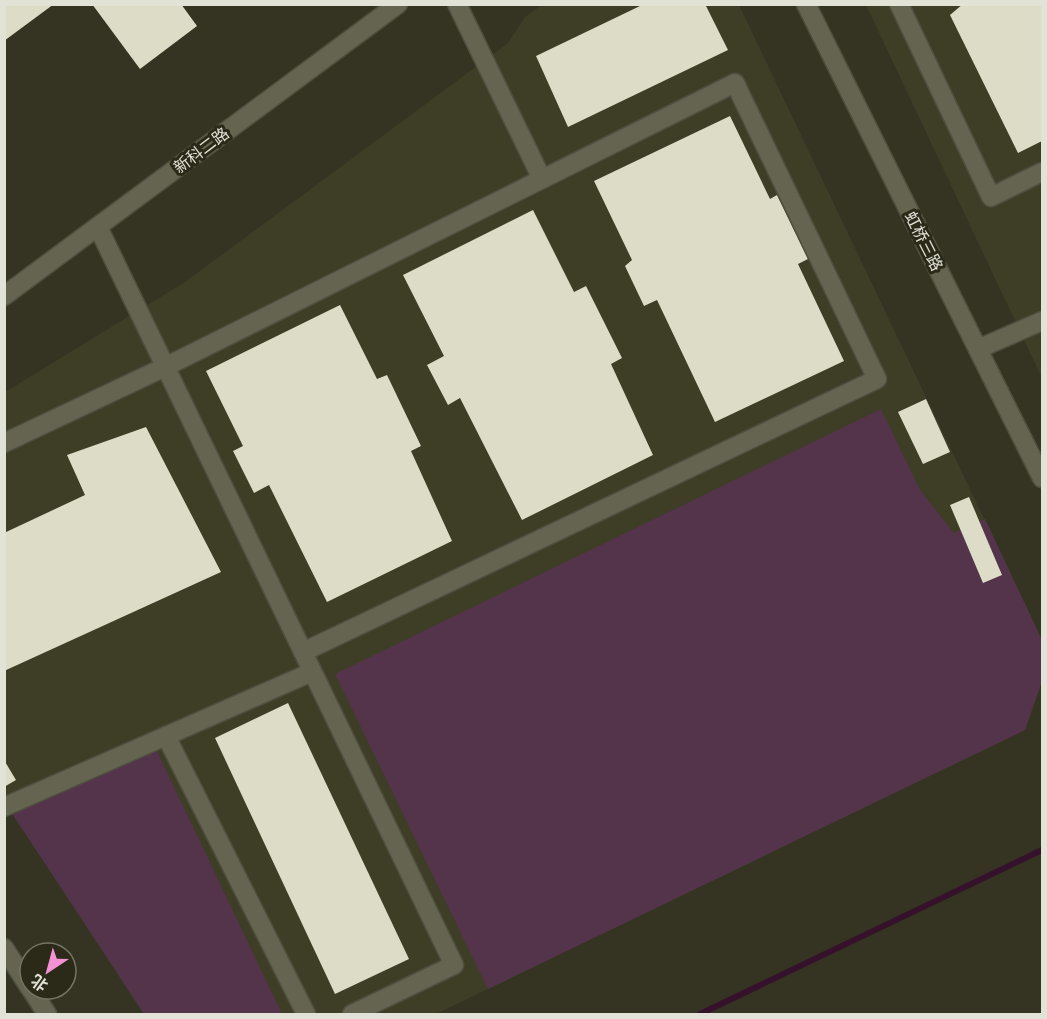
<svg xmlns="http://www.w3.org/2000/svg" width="1047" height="1019" font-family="Arial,'Noto Sans SC',sans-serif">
  <rect width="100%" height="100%" fill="#353423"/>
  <g fill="#3e3d26">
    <path d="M542,5H739L1042,640V681L1025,730L436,1014H144L5,801V392L185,282L508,43L525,17Z"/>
    <path d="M866,5H1042V378Z"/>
  </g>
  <g fill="#54344a">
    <path d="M881,409L920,490L954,533L985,519L1042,640V681L1025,730L488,989L335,674Z"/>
    <path d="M156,749L282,1014H144L11,812Z"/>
  </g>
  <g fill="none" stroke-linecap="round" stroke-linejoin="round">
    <path stroke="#36112c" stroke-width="6" d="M700,1014L1042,850"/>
  </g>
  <g fill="#dddcc7">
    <path d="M4,4H54L4,41Z"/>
    <path d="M92,4H181L197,26L140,69Z"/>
    <path d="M640,4H705L728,50L568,127L536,56L640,6Z"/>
    <path d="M963,4H1042V141L1018,153L950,15Z"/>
    <path d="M730,116L770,199L777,195L808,259L798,264L844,361L715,422L657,300L644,306L625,266L632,260L594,181Z"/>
    <path d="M533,210L574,292L586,286L622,358L611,364L653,455L522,520L460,398L448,405L427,365L444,356L403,275Z"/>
    <path d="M340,305L377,379L387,375L421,446L411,451L452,541L327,602L269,485L254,493L233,451L243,446L206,371Z"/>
    <path d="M926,399L950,452L923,464L898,412Z"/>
    <path d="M146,427L221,572L4,671V533L85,495L67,455Z"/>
    <path d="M969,497L1002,575L983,583L950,505Z"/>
    <path d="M288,703L409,959L335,994L215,738Z"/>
    <path d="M4,760L16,780L4,787Z"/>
  </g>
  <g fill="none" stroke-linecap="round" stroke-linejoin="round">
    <defs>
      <g id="minor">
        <path d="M457,4L542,179"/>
        <path d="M806,4L1042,478"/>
        <path d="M899,4L991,197L1042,172"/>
        <path d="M98,227L454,965L352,1014"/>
        <path d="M4,296L398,4"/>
        <path d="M978,349L1042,321"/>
        <path d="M4,443L165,367L735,83L877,379L303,652"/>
        <path d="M166,736L306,1014"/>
        <path d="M4,807L312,672"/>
        <path d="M4,948L30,988"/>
        <path d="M31,989L47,1014"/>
      </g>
    </defs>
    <use href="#minor" stroke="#4f4f40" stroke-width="21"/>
    <use href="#minor" stroke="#656451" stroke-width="18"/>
  </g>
  <g text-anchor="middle" stroke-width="6" stroke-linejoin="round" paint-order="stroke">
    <g font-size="16" fill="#e2e2d7" stroke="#2b2a19">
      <text transform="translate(201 150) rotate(-37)" y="6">新科二路</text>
      <text transform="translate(924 241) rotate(63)" y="6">虹桥三路</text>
    </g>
  </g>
  <rect width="1047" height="1019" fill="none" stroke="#e2e2d7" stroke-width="12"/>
  <g transform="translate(48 971) rotate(216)"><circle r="28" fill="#2b2a19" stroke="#747465" stroke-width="1.5"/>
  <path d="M0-4.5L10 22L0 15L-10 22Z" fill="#f391d5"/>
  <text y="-9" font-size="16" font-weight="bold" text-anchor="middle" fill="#e2e2d7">北</text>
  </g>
</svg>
